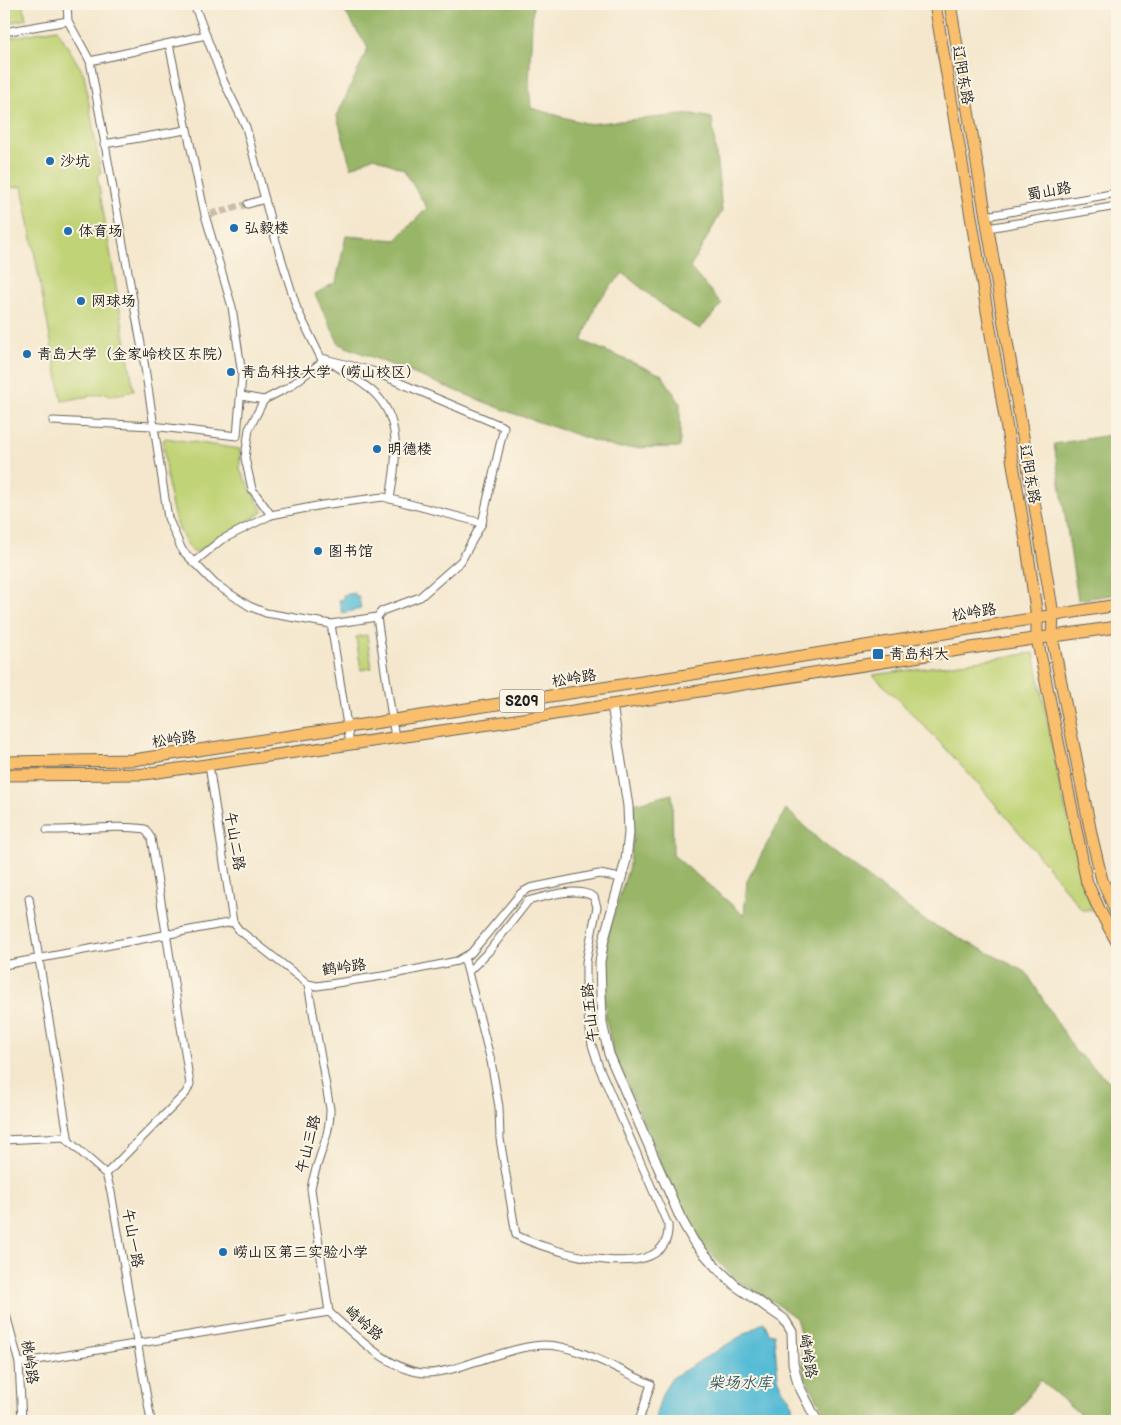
<svg xmlns="http://www.w3.org/2000/svg" width="1121" height="1425" font-family="'Balsamiq Sans','LXGW WenKai TC',sans-serif">
  <rect width="100%" height="100%" fill="#fcf5e5"/>
  <filter id="ink" filterUnits="userSpaceOnUse"><feTurbulence type="fractalNoise" baseFrequency=".02" numOctaves="2"/><feDisplacementMap in="SourceGraphic" scale="10" xChannelSelector="R" yChannelSelector="G"/><feConvolveMatrix kernelMatrix="1 2 1 2 8 2 1 2 1" color-interpolation-filters="sRGB"/></filter>
  <filter id="wash" filterUnits="userSpaceOnUse"><feTurbulence type="fractalNoise" baseFrequency=".0096" numOctaves="4" result="noise"/><feDisplacementMap in="SourceGraphic" scale="20" xChannelSelector="R" yChannelSelector="G"/><feGaussianBlur stdDeviation="1.12" result="paint"/><feColorMatrix in="noise" values="0 0 0 0 0 0 0 0 0 0 0 0 0 0 0 0 0 1.4 0 .05"/><feComposite in="paint" operator="in"/></filter>
  <g filter="url(#wash)">
    <rect width="100%" height="100%" fill="#f4e7cd"/>
    <g fill="#c0d376" stroke="#6e7849">
      <path d="M4,4H23L26,19L4,24Z"/>
      <path d="M57,29L84,74L101,174L97,175L134,391L109,396L107,393L62,401L22,186L4,189V39Z"/>
      <path d="M165,438L240,449V470L263,512L194,553C168,523 168,480 163,442Z"/>
      <path d="M367,635L372,668L361,670L356,637Z"/>
      <path d="M1034,653L1061,791L1092,910H1082C1018,828 949,747 873,675Z"/>
    </g>
    <g fill="#98b567" stroke="#5a6842">
      <path d="M340,4H533L529,84L531,108L588,124L692,114L712,118L722,211L690,268L722,304L700,329L671,312L623,273L597,302L582,341L662,375L680,403V447L616,448L512,413L339,344L315,294L336,282L346,236L396,240L427,208L404,170L374,157L351,168L337,116L368,48Z"/>
      <path d="M1117,434V594L1078,600L1054,444Z"/>
      <path d="M672,794L673,855L744,915L747,881L786,809L822,843L924,920L1026,972L1075,1051L1117,1088V1417L1114,1421H1088L1040,1380L1011,1421H829L804,1375L801,1336L796,1318L774,1302L737,1281L704,1247L681,1210L613,1052L606,1020L603,973L608,933L628,870L633,839L634,804Z"/>
    </g>
    <g fill="#56bbd5" stroke="#396c78">
      <path d="M355,593V597H359L361,609L342,613L339,600L344,599L343,595Z"/>
      <path d="M764,1322L769,1333L774,1334L778,1378L784,1392L790,1397L795,1421H654L663,1392L672,1378Z"/>
    </g>
  </g>
  <g filter="url(#ink)">
    <g fill="none" stroke-linecap="round" stroke-linejoin="round">
      <path stroke="#c9beaa" stroke-width="7" stroke-dasharray="7 3.5" stroke-linecap="butt" d="M211,214L248,204"/>
      <defs>
        <g id="minor">
          <path d="M67,4L68,21L90,61L143,355L168,518L182,550L215,584L249,606L266,613L331,624L377,617L382,611L420,597L461,561L482,523L504,427L372,371L321,358L297,309L275,238L246,127L223,80L194,4"/>
          <path d="M4,32L68,21"/>
          <path d="M90,61L206,35"/>
          <path d="M104,144L186,130"/>
          <path d="M248,204L265,199"/>
          <path d="M986,216L1117,193"/>
          <path d="M988,228L1117,206"/>
          <path d="M241,396L264,400L289,387L326,359C341,370 357,379 371,390C404,418 396,462 390,499"/>
          <path d="M264,400L249,429L245,458L252,489L271,515"/>
          <path d="M53,421L152,426L237,436L242,375L232,307L205,215L169,44"/>
          <path d="M193,563L221,540L271,515L322,505L383,497L482,523"/>
          <path d="M377,617L395,738"/>
          <path d="M331,624L350,744"/>
          <path d="M209,765L233,922"/>
          <path d="M47,830C79,831 113,824 145,829L151,838L190,1084L186,1093L106,1174"/>
          <path d="M29,898L69,1142"/>
          <path d="M464,957L491,1061L499,1107L500,1139L516,1235C546,1251 672,1289 668,1225L599,1067L592,1045L586,1000V962L597,907L594,897C576,886 547,896 528,901L489,951L469,971"/>
          <path d="M4,965L233,922L239,930L308,984L317,986L389,975L457,961L471,953L521,893L530,888L599,874L621,878"/>
          <path d="M308,984L330,1109C331,1137 315,1162 311,1189L329,1312"/>
          <path d="M4,1140L64,1137L106,1174L111,1192L151,1421"/>
          <path d="M4,1307L19,1363L22,1421"/>
          <path d="M19,1363L329,1312C352,1333 392,1373 427,1373C441,1373 457,1368 471,1363C494,1356 520,1346 544,1345C578,1345 620,1371 651,1384L639,1421"/>
        </g>
        <path id="tertiary" d="M612,705L628,806L629,833L626,860L604,939L600,962L602,1023L609,1054L680,1217L694,1242L717,1268L736,1286L784,1319L792,1332L793,1363L798,1384L817,1421"/>
        <g id="primary">
          <path d="M935,4L1027,547L1037,617V638L1087,883L1100,911L1117,942"/>
          <path d="M950,4L1053,614L1052,637L1092,838L1102,880L1117,914"/>
          <path d="M4,762L133,760L674,677L1117,605"/>
          <path d="M4,775L144,774L510,721L971,648L1117,627"/>
        </g>
      </defs>
      <use href="#minor" stroke="#68635a" stroke-width="9"/>
      <use href="#tertiary" stroke="#68635a" stroke-width="11"/>
      <use href="#primary" stroke="#68635a" stroke-width="13"/>
      <use href="#minor" stroke="#fff" stroke-width="7"/>
      <use href="#tertiary" stroke="#fff" stroke-width="9"/>
      <use href="#primary" stroke="#f9bf6d" stroke-width="11"/>
    </g>
  </g>
  <g fill="#1f6fb2" stroke="#fcf5e5" stroke-width="2">
    <circle cx="50" cy="161" r="5"/>
    <circle cx="234" cy="228" r="5"/>
    <circle cx="68" cy="231" r="5"/>
    <circle cx="81" cy="301" r="5"/>
    <circle cx="27" cy="354" r="5"/>
    <circle cx="231" cy="372" r="5"/>
    <circle cx="377" cy="449" r="5"/>
    <circle cx="318" cy="551" r="5"/>
    <rect x="872" y="648" width="12" height="12" rx="2.5"/>
    <circle cx="223" cy="1252" r="5"/>
  </g>
  <g text-anchor="middle" stroke-width="4" stroke-linejoin="round" paint-order="stroke">
    <rect fill="#fcf5e5" stroke="#5f5d58" stroke-width="1" x="499.5" y="689.5" width="45" height="23" rx="4"/>
    <g font-size="14" font-weight="bold" fill="#1c1c1c">
      <text x="522" y="706">S209</text>
    </g>
    <g font-size="15" fill="#1c1c1c" stroke="#fcf5e5">
      <text transform="translate(963 75) rotate(80)" y="5">辽阳东路</text>
      <text transform="translate(1049 191) rotate(-10)" y="5">蜀山路</text>
      <text transform="translate(1030 474) rotate(80)" y="5">辽阳东路</text>
      <text transform="translate(974 612) rotate(-9)" y="5">松岭路</text>
      <text transform="translate(574 678) rotate(-9)" y="5">松岭路</text>
      <text transform="translate(174 739) rotate(-8)" y="5">松岭路</text>
      <text transform="translate(235 841) rotate(81)" y="5">午山二路</text>
      <text transform="translate(344 967) rotate(-8)" y="5">鹤岭路</text>
      <text transform="translate(590 1013) rotate(-96)" y="5">午山五路</text>
      <text transform="translate(308 1144) rotate(-76)" y="5">午山三路</text>
      <text transform="translate(133 1238) rotate(80)" y="5">午山一路</text>
      <text transform="translate(364 1323) rotate(40)" y="5">崎岭路</text>
      <text transform="translate(808 1356) rotate(80)" y="5">崎岭路</text>
      <text transform="translate(30 1362) rotate(82)" y="5">桃岭路</text>
    </g>
    <g font-size="15" fill="#1c1c1c" stroke="#fcf5e5" text-anchor="start">
      <text x="60" y="166">沙坑</text>
      <text x="244" y="233">弘毅楼</text>
      <text x="78" y="236">体育场</text>
      <text x="91" y="306">网球场</text>
      <text x="37" y="359">青岛大学（金家岭校区东院）</text>
      <text x="241" y="377">青岛科技大学（崂山校区）</text>
      <text x="387" y="454">明德楼</text>
      <text x="328" y="556">图书馆</text>
      <text x="889" y="659">青岛科大</text>
      <text x="233" y="1257">崂山区第三实验小学</text>
    </g>
    <g font-size="16" font-style="italic" fill="#335c66" stroke="#fcf5e5">
      <text x="740" y="1388">柴场水库</text>
    </g>
  </g>
  <rect width="1121" height="1425" fill="none" stroke="#fcf5e5" stroke-width="20"/>
</svg>
